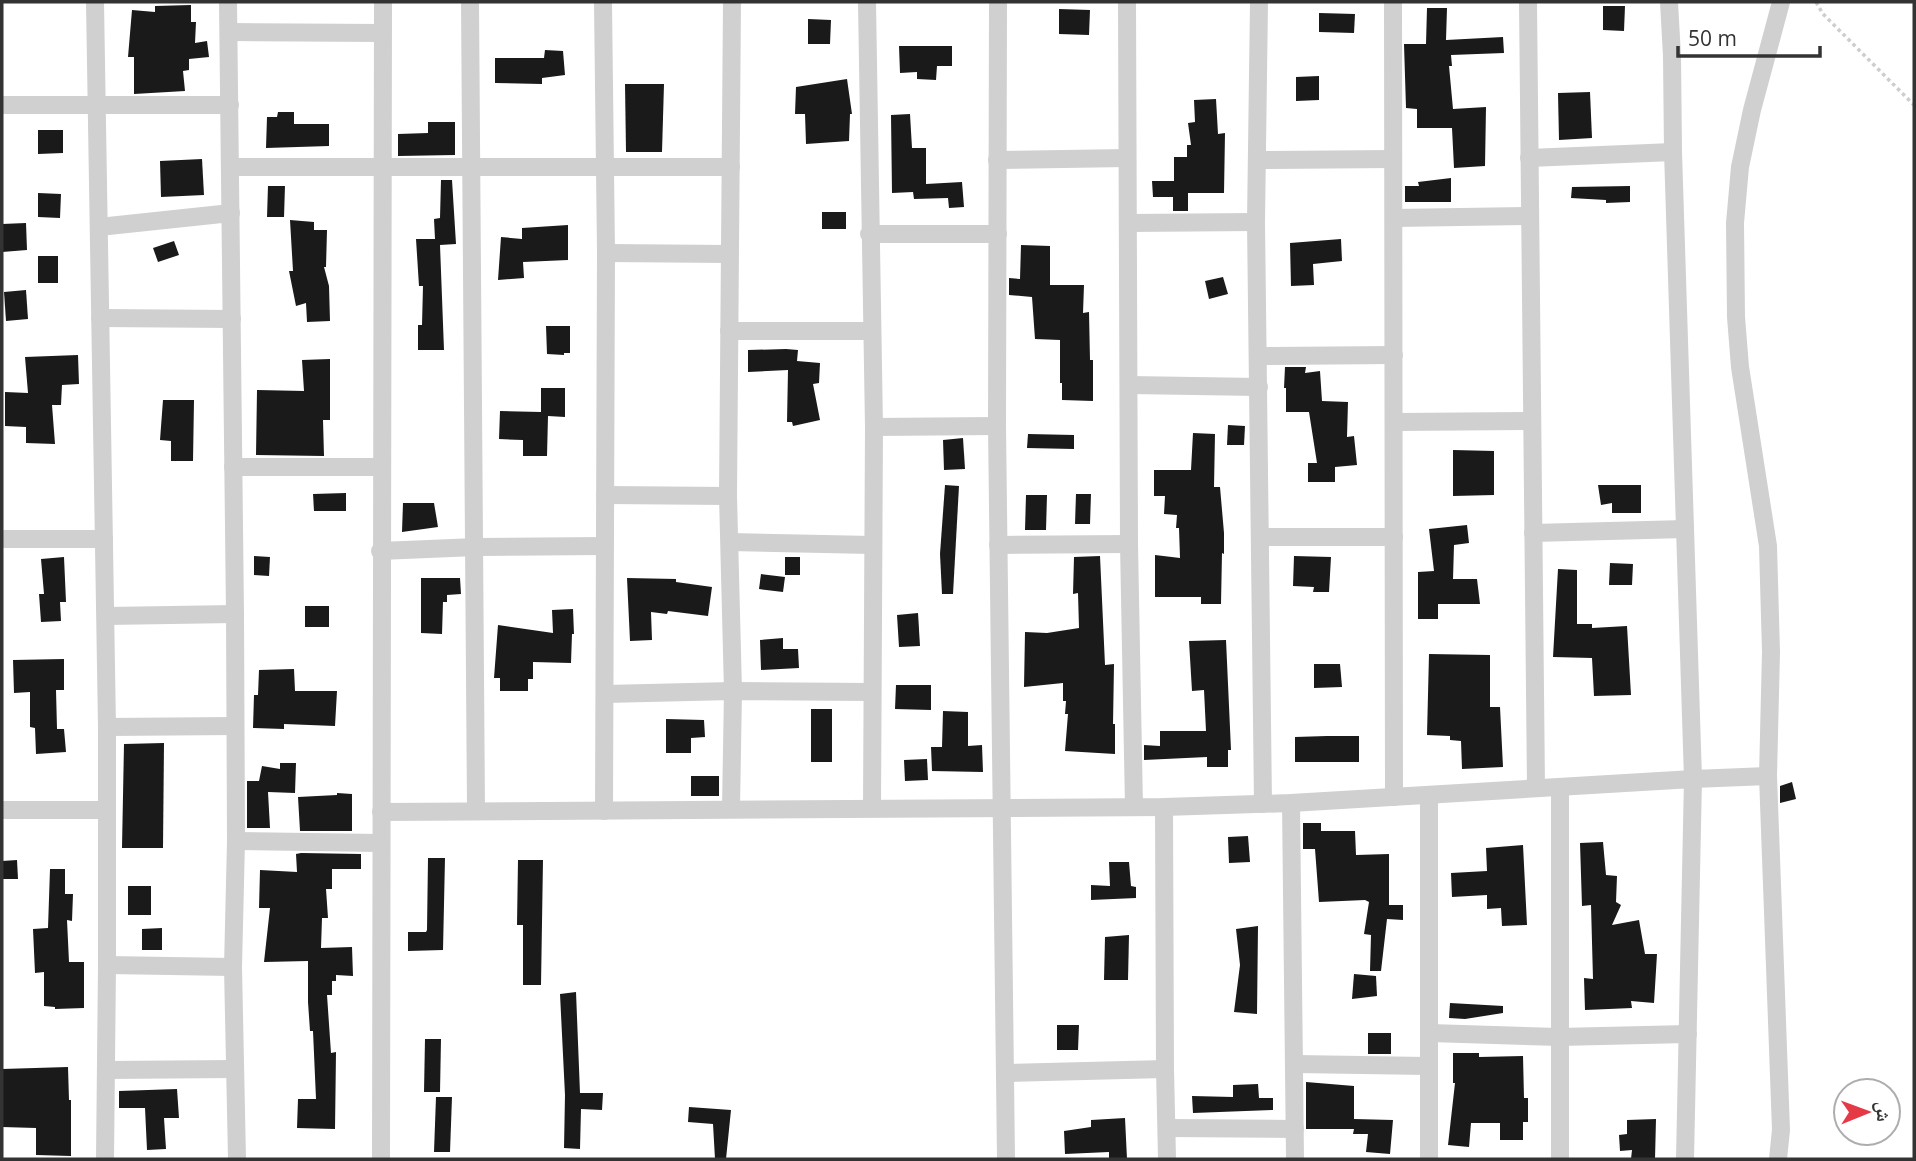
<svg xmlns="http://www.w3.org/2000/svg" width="1916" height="1161" font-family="'Open Sans','Noto Naskh Arabic',sans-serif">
  <rect width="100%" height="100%" fill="#fff"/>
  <g fill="#1a1a1a">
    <path d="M191,5V22H196L195,43L207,41L209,57L189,59V70L183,71L185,91L134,94V57H128L132,10L155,12V6Z"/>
    <path d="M1603,6H1625L1624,31L1603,30Z"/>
    <path d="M1427,8H1447L1446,40L1503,37L1504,53L1451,55L1452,66H1449L1453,109L1486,107L1485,166L1454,168L1452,128H1417V109L1406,108L1404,44H1426Z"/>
    <path d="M1059,9L1090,10L1089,35L1059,34Z"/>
    <path d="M1319,13L1355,14L1354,33L1319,32Z"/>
    <path d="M808,19L831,20L830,44H808Z"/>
    <path d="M899,46H952V66H937L936,80L917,79V72L900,73Z"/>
    <path d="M545,50L563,51L565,75L542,78V84L495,83V58H544Z"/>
    <path d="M1319,76V100L1296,101V77Z"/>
    <path d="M847,79L852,114H850L849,141L806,144L805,114H795L796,87Z"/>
    <path d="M625,84H664L662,152H626Z"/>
    <path d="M1590,92L1592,138L1559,140L1558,93Z"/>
    <path d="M1216,99L1218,134L1225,133L1224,193H1188V211H1173V197H1153L1152,181H1174V157H1187V145H1191L1188,123L1195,122L1194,100Z"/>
    <path d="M278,112H294V124H329V146L266,148L267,117H277Z"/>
    <path d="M910,114L912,148H926V184L962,182L964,207L949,208L948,198L914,199L913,192L892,193L891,115Z"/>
    <path d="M428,122H455V155L398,156V134L428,133Z"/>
    <path d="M38,130H63V153L38,154Z"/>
    <path d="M202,159L204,195L161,197L160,161Z"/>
    <path d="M1451,178V202H1405V186H1419L1418,182Z"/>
    <path d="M441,180H452L456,244L440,245L444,350H418V325H422L423,286H419L416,239H435L434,219L440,218Z"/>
    <path d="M268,186H285L284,217H267Z"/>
    <path d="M1630,186V202L1606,203V200L1571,198L1572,187Z"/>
    <path d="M38,193L61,194L60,218L38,217Z"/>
    <rect x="822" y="212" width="24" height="17"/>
    <path d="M290,220L314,222V230H327L326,267H324L329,286L330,321L307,322L306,303L296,306L289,271H293Z"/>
    <path d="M26,223L27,250L2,252V224Z"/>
    <path d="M568,225V260L523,262L524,278L498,280L501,237L522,239V228Z"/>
    <path d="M1341,239L1342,261L1313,264L1314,285L1291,286L1290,243Z"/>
    <path d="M174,241L179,255L158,262L153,248Z"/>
    <path d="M1021,245L1050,246V285H1084L1083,313L1089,312L1090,360H1093V401L1062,400V383H1060V340L1035,339L1032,297L1009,295V278L1020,279Z"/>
    <rect x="38" y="256" width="20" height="27"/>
    <path d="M1223,277L1228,294L1209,299L1205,281Z"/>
    <path d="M26,290L28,319L6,321L4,292Z"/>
    <path d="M546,326H570V353H564V355L547,354Z"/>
    <path d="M786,349L798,350L797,361L820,363L819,383L813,384L820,420L793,426L792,422H787L788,370L748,372V350Z"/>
    <path d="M78,355L79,384L62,385L61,405H52L55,444L26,443V427L5,426V392L28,393L25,357Z"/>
    <path d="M330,359V420H323L324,456L256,455L257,390L304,391L302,360Z"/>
    <path d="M1285,367H1306L1305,373L1320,371L1322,401L1348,402L1347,437L1354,436L1357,465L1335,467V482H1308V463H1317L1309,412H1286V388H1284Z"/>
    <path d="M541,388H565V417L548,416L547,456H523V440L499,439L500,411L541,412Z"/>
    <path d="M163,400H194L193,461H171V441L160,440Z"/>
    <path d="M1228,425L1245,426L1244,445H1227Z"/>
    <path d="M1193,433L1215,434L1214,487H1220L1224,533V554L1222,553L1221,604H1201V597H1155V555L1180,558L1179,528H1176L1177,515L1164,514L1165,496H1154V470H1191Z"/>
    <path d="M1028,434L1074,435V449L1027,448Z"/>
    <path d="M963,438L965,469L944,470L943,440Z"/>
    <path d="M1453,450L1494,451V495L1453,496Z"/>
    <path d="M945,485L959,486L953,594H942L940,554Z"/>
    <path d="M1598,485H1641V513H1612V503L1601,505Z"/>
    <path d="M346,493V511H314L313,494Z"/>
    <path d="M1076,494H1091L1090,524H1075Z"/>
    <path d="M1026,495H1047L1046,530H1025Z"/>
    <path d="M403,503H434L438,527L402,532Z"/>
    <path d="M1467,525L1469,543L1454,545L1453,579H1477L1480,604H1438V619H1418V572L1434,571L1429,529Z"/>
    <path d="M254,556L270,557L269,576L254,575Z"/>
    <path d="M1100,556L1105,665L1114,664L1113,724H1115V754L1065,751L1068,714H1065L1066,701H1063V683L1024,687L1025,632L1047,633L1079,628L1078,593L1073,594L1074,557Z"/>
    <path d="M1294,556L1331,557L1329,592H1313L1314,587L1293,586Z"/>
    <path d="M64,557L66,602H60L61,621L41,622L39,594H44L41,559Z"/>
    <rect x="785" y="557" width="15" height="18"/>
    <path d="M1610,563L1633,564L1632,585H1609Z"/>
    <path d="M1558,569L1577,570V624H1592V628L1627,626L1631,695L1594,696L1592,658L1553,657Z"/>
    <path d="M761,574L785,577L783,592L759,589Z"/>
    <path d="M421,578H460L461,594L447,595V602H443L442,634L421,633Z"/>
    <path d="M627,578L676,579V582L712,587L708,616L668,611L667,614L651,612L652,640L630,641Z"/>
    <rect x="305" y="606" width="24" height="21"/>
    <path d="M573,609L574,634H572L571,663L533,662V679H528V691H500V678H494L498,625L553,633L552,610Z"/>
    <path d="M918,613L920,646L899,647L897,615Z"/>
    <path d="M783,638V649H798L799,668L761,670L760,640Z"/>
    <path d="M1226,640L1231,750H1228V767H1207V757L1144,760V745L1160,746V731H1206L1204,690L1192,691L1189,641Z"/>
    <path d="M1429,654L1490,655V707H1500L1503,767L1462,769L1461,741L1450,740V736L1427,735Z"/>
    <path d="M64,659V690H56L57,729H64L66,752L36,754L35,728L30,727V692L14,693L13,660Z"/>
    <path d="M1314,664H1340L1342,687L1314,688Z"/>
    <path d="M294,669L295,691H337L335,726L284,724V729L253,728L254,695H258L259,670Z"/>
    <path d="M896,685H931V710L895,709Z"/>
    <rect x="811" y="709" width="21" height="53"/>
    <path d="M943,711L968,712V746L982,745L983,772L932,771L931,747H942Z"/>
    <path d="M666,719L704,720L705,737L691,738V753H666Z"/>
    <path d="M1327,736H1359V762H1295V737Z"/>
    <path d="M164,743L163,848H122L124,744Z"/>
    <path d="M927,759L928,780L905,781L904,760Z"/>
    <path d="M280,763H296L295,793L268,792L270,828H247V781H259L262,766L280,769Z"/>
    <rect x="691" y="776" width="28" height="20"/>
    <path d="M1792,782L1796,799L1780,803V786Z"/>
    <path d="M337,793L352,794V831H300L298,797L337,795Z"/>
    <path d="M1303,823H1321V831H1355L1356,855L1389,854V905H1403V920L1387,919L1381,971H1370L1371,935L1364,934L1369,902L1365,900L1319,902L1315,849H1303Z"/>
    <path d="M1248,836L1250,862L1229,863L1228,837Z"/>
    <path d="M1603,842L1606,875L1617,876L1616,902L1621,905L1612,925L1639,920L1645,954H1657L1654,1003L1631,1001L1632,1008L1585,1010L1584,978L1593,979L1591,905L1582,906L1580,843Z"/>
    <path d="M1523,845L1527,925L1502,926L1501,908L1487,909V895L1452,897L1451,873L1487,871L1486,848Z"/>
    <path d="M301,853L361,854V869H332V889H326L328,918H322L321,948L352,947L353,976L336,975V981H332V995H327L331,1053L336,1052L335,1129L297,1128L298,1099H316L313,1031H310L308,1002V961L264,962L270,908H259L260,870L297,872L296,854Z"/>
    <path d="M428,858H445L443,950L408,951V932H426L427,930Z"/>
    <path d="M17,860L18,879H2V861Z"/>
    <path d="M518,860H543L541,985H523V925H517Z"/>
    <path d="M1109,862H1129L1131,886L1136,887V898L1091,900V885L1110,886Z"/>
    <path d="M50,869H65V894H73L72,921L67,920L69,962H84V1008L55,1009V1007L44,1006V972L35,973L33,929L48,928Z"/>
    <rect x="128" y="886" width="23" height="29"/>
    <path d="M1258,926L1257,1014L1234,1012L1240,965L1236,929Z"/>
    <path d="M162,928V950H142V929Z"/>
    <path d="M1129,935L1128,980H1104L1105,937Z"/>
    <path d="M1354,974L1376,976L1377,996L1352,999Z"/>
    <path d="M576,992L580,1093H603L602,1110L581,1109L580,1149L564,1148L565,1095L560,994Z"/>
    <path d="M1450,1003L1503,1006V1013L1465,1019L1449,1018Z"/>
    <path d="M1057,1025H1079L1078,1050H1057Z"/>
    <rect x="1368" y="1033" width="23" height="21"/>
    <path d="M425,1039H441L440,1092H424Z"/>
    <path d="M1453,1053H1479V1057L1523,1056L1524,1098H1528V1122H1523V1140H1500V1123H1471L1469,1147L1448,1145L1455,1083H1453Z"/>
    <path d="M68,1067L69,1100H71V1156L36,1155V1128L2,1127V1069Z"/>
    <path d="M1306,1082L1354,1086V1123V1119L1393,1120L1390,1154L1366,1152L1368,1134H1353L1354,1129H1306Z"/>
    <path d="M1258,1084L1259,1098H1273V1110L1193,1113L1192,1096L1233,1097V1085Z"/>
    <path d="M177,1089L179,1118H164L166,1149L147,1150L145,1108H119V1091Z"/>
    <path d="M436,1097H452L450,1152H434Z"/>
    <path d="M689,1107L731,1110L726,1159H715L713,1124L688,1122Z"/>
    <path d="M1125,1118L1127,1159H1109V1152L1065,1154L1064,1131L1091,1127V1120Z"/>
    <path d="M1656,1119L1655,1159H1631L1632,1150L1620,1151L1619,1135L1627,1134V1120Z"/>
  </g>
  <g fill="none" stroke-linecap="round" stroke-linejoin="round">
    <path stroke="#cdcdcd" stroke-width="3.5" stroke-dasharray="3.5 3.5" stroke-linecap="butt" d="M1816,2L1823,14L1914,105"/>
    <g stroke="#d0d0d0" stroke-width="18">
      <path d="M95,2L107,727V965L105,1159"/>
      <path d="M228,2L235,614L236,841L233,967L237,1159"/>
      <path d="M470,2L476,810"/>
      <path d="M603,2L606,253L604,811"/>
      <path d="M867,2L874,427L872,808"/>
      <path d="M998,2L997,426L1006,1159"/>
      <path d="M1127,2L1129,544L1134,807"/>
      <path d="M1259,2L1256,222L1263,804"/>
      <path d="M1393,2L1394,797"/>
      <path d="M1528,2L1536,788"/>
      <path d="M1669,2L1672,56L1673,152L1693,779L1768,776"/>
      <path d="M229,32L382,33"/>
      <path d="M2,105H230"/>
      <path d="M1529,158L1673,152"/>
      <path d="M997,160L1127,158"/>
      <path d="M1257,160L1393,159"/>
      <path d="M231,167H731"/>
      <path d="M1394,218L1530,216"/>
      <path d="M1128,223L1256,222"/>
      <path d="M99,227L231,213"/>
      <path d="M869,234H998"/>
      <path d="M606,253L729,254"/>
      <path d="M100,318L232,319"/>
      <path d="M729,331H871"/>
      <path d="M1258,356L1394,355"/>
      <path d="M1129,385L1259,387"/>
      <path d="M1395,422L1532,421"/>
      <path d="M874,427L997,426"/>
      <path d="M233,467H380"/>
      <path d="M605,495L728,496"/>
      <path d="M1533,533L1685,529"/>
      <path d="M1260,537H1394"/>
      <path d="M2,539H104"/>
      <path d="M730,542L872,545"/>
      <path d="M998,545L1129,544"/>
      <path d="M380,551L476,547L605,546"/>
      <path d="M106,616L235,614"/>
      <path d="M605,694L733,691L872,692"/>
      <path d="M107,727L235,726"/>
      <path d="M1560,787V1159"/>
      <path d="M1291,803L1295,1159"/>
      <path d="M1164,807L1165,1069L1167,1159"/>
      <path d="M731,809L733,691L728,496L732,2"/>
      <path d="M2,810H106"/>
      <path d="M381,812L1164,807L1291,803L1693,779L1685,1159"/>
      <path d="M236,841L380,843"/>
      <path d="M107,965L233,967"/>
      <path d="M1430,1033L1559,1037L1688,1034"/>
      <path d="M1295,1064L1428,1066"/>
      <path d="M106,1070L234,1069"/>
      <path d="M1005,1073L1165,1069"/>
      <path d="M1167,1128L1295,1129"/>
      <path d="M381,1159L383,2"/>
      <path d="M1429,1159V795"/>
      <path d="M1778,1159L1781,1130L1768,776L1771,652L1768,546L1740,367L1736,317L1735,223L1740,167L1752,110L1781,2"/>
    </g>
  </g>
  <rect width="1916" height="1161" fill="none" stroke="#333333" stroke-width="7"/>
  <g transform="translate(1867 1112) rotate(89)"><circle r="33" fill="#ffffff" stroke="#adadad" stroke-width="2"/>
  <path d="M0-5L12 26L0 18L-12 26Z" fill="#e63946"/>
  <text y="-10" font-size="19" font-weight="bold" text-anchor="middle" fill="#333333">ش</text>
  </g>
  <path d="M1678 46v10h142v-10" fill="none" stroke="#333333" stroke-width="3.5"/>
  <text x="1688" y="46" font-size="21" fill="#333333" stroke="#ffffff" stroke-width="5" paint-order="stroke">50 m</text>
</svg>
